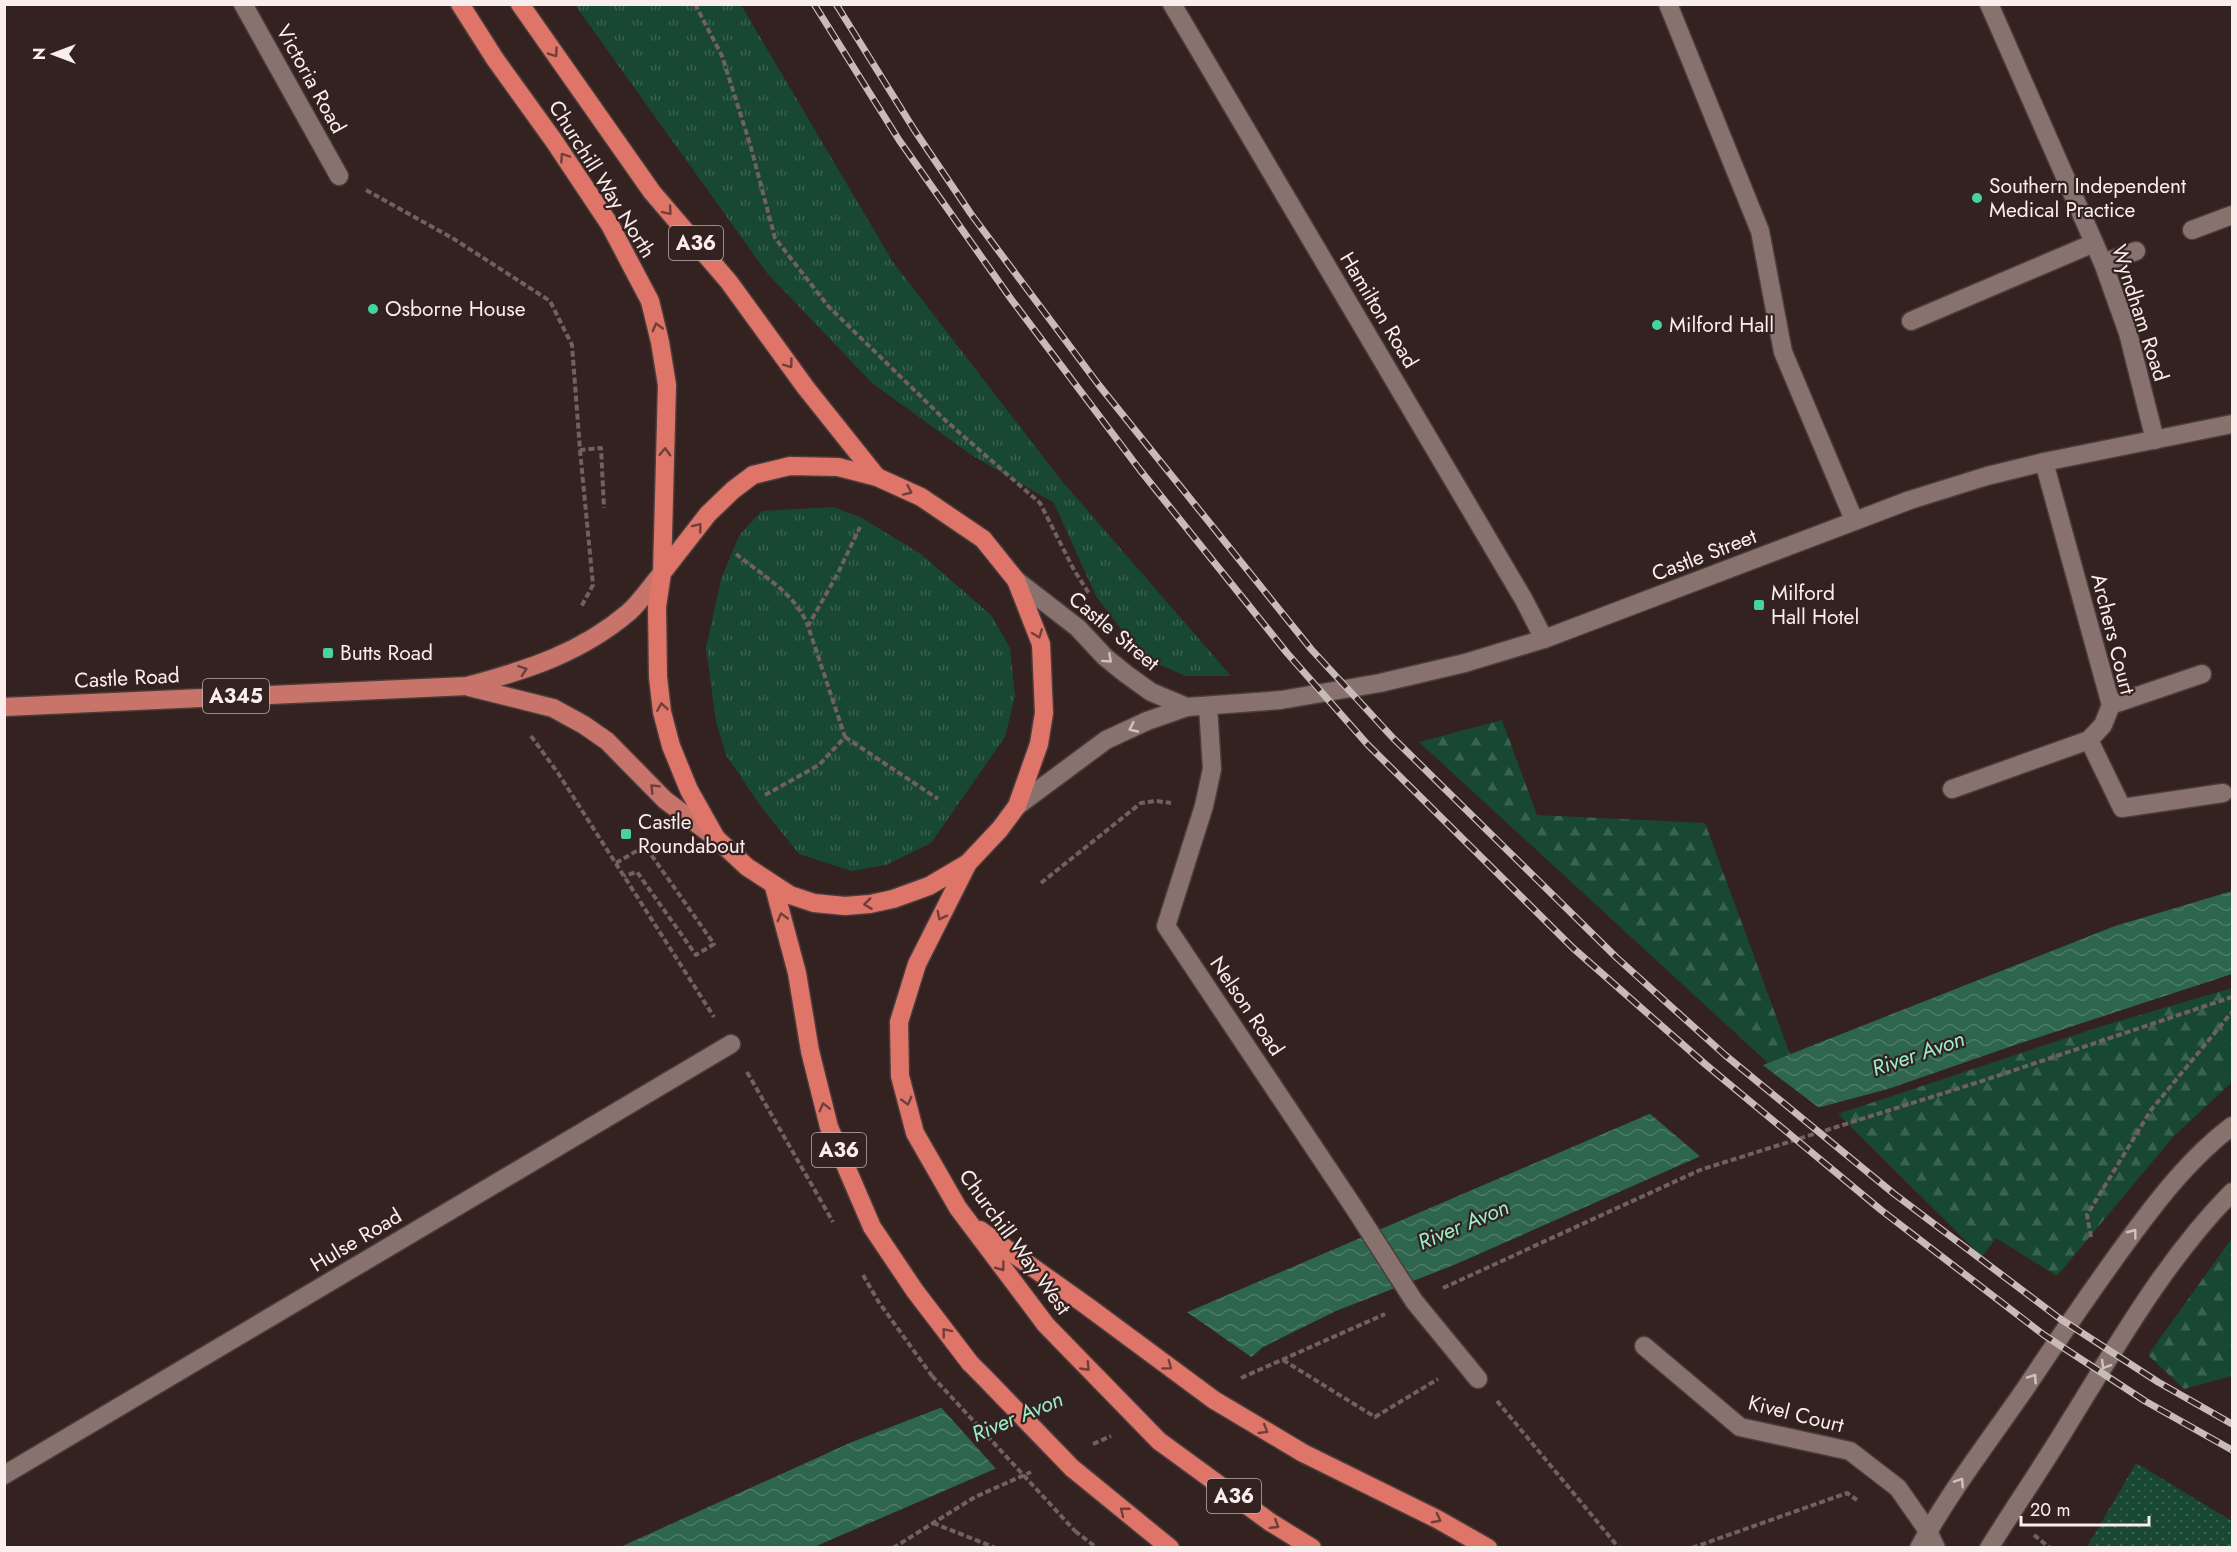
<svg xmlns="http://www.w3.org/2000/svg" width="2237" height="1552" font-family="Jost,sans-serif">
  <defs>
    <pattern id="grass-tufts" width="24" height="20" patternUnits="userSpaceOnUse" patternTransform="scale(1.5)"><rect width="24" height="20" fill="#184734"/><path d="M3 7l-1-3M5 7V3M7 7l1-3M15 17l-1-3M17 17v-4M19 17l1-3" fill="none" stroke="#3a6252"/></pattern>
    <pattern id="forest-firs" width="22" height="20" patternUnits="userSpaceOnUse" patternTransform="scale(1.5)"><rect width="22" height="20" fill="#184734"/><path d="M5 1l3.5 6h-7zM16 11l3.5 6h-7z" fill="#3a6252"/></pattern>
    <pattern id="park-dots" width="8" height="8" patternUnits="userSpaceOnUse" patternTransform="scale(1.5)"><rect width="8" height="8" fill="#184734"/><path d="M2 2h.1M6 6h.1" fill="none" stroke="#3a6252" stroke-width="1.8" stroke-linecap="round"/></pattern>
    <pattern id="water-waves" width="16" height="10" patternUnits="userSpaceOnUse" patternTransform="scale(1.5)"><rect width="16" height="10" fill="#2d654e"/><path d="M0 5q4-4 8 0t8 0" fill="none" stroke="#4c7b68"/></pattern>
  </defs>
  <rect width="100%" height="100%" fill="#332220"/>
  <g fill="url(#grass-tufts)">
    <path d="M575,5H741L893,262L1061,480L1231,676H1185L1141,656L1096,596L1054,503L970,454L872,383L767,273Z"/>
    <path d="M833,507L860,517L921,554L992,616L1010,648L1015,696L1005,737L931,843L886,865L852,871L799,854L762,808L726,755L716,722L706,648L721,579L740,534L762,511Z"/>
  </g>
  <g fill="url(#forest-firs)">
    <path d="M1502,720L1537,815L1705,823L1790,1054L1768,1063L1419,742Z"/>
    <path d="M2232,988V1082L2173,1137L2057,1276L1996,1238L1982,1257L1838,1114L2102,1026Z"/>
    <path d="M2232,1238V1376L2184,1389L2148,1355Z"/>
  </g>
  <path fill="url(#park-dots)" d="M2136,1463L2232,1521V1547H2087Z"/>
  <path fill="url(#water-waves)" d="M2232,891V974L2015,1045L1888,1089L1798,1113L1454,1265L1336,1311L1263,1347L1248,1360L814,1547L618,1548L852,1442L1190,1311L1768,1063L2115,926Z"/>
  <g fill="#332220">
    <path d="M1760,1063L1822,1110L1799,1116L1702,1158L1648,1112Z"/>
    <path d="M1184,1310L1254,1359L1250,1363L998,1471L939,1405Z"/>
  </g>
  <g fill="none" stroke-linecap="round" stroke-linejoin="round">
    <defs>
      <g id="service">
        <path d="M1668,4L1760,231L1783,352L1854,520"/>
        <path d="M2192,230L2232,215"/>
        <path d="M2103,263L2136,251"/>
        <path d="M1911,321L2094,243"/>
        <path d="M2111,705L2202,674"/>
        <path d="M2089,740L2122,808L2223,793"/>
      </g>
      <g id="minor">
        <path d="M243,4L339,176"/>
        <path d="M1172,4L1524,600L1544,639"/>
        <path d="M1989,4L2103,263L2128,333L2155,440"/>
        <path d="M1208,706L1212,769L1204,806L1166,926L1355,1209L1414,1301L1478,1379"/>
        <path d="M1952,789L2089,740L2103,725L2111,705L2044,462"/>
        <path d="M1644,1346L1740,1427L1850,1451L1898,1488L1928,1531L1936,1548"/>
        <path d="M4,1475L731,1044"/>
        <path d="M1919,1548C1950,1491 1989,1441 2025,1389C2059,1338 2093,1288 2129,1239C2160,1197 2191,1157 2232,1126"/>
        <path d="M1989,1548C2016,1505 2044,1464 2070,1421C2119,1342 2166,1259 2232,1192"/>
      </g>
      <g id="tertiary">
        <path d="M1016,580L1078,628L1105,657L1126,674L1151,692L1187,707"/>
        <path d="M1017,806L1106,740L1147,721L1187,707L1281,700L1380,683L1465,663L1544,639L1910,500L1987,476L2044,462L2232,424"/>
      </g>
      <g id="primary">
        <path d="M469,687L553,708L584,725L607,741L665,800L716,838"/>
        <path d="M4,707L467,686C527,670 581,653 629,612C641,601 651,586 662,573"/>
      </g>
      <g id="trunk">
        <path d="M460,4L495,59L554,141L610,225L650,301L660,342L667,385L662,573L657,607L658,677L662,712L671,746L689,790L716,838L747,867L790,895L814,903L845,906L870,904L893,899L929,886L968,863L1000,829L1017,806L1039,744L1044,713L1041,644L1016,580L983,539L921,497L877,477L838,467L790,466L753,475L733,490L708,514L662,573"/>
        <path d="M520,4L652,192L729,282L806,388L877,477"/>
        <path d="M968,863L917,964L899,1022L900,1076L915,1133L958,1208L1046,1325"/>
        <path d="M774,887L797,973L810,1051L829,1127L872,1227L915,1291L970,1363L984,1377"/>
        <path d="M980,1230L1087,1306"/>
        <path d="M1214,1400L1303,1453L1437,1519L1488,1548"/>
        <path d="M1159,1441L1270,1522L1312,1548"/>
        <path d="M1072,1468L1170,1548"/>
      </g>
    </defs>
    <use href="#service" stroke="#4b3d3b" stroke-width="21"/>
    <use href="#minor" stroke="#4b3d3b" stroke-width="21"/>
    <use href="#tertiary" stroke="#4b3d3b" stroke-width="21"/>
    <use href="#primary" stroke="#4b3d3b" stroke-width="21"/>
    <use href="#trunk" stroke="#4b3d3b" stroke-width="21"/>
    <g stroke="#70615f" stroke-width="4" stroke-dasharray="6 3" stroke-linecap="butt">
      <path d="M695,4L722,56L750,144L775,238L828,306L945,420L1040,503L1074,570L1090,595"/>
      <path d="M366,190L454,239L550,301L572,345L580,450L601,448L604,508"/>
      <path d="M580,450L593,585L581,607"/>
      <path d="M736,554C762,575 796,594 808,626"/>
      <path d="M531,736L558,773L714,1017"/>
      <path d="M845,737L938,799"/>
      <path d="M765,795L819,765L845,737L808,626L838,573L860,527"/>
      <path d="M616,863L645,846L714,944L696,955L637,872L624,876"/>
      <path d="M1041,883L1141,803L1156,801L1171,803"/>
      <path d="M747,1072L833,1222"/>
      <path d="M2091,1237L2087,1215L2151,1110L2232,1012"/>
      <path d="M863,1275L878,1301L932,1376"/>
      <path d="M1443,1288L1700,1170L1979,1082L2232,997"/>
      <path d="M1283,1360L1375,1417L1438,1379"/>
      <path d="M1241,1378L1385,1314"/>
      <path d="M1497,1401L1619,1548"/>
      <path d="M1093,1444L1111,1436"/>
      <path d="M933,1523L996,1548"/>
      <path d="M1075,1531L1097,1548"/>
      <path d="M2034,1535L2050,1548"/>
      <path d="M893,1548L975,1497L1031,1472"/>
      <path d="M1692,1548L1847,1493L1857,1500"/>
    </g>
    <use href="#service" stroke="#87726e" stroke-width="18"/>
    <use href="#minor" stroke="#87726e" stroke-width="18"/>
    <use href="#tertiary" stroke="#87726e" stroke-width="18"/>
    <use href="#primary" stroke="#c9746a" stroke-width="18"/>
    <use href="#trunk" stroke="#df7568" stroke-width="18"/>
    <defs>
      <g id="rail">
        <path d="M814,4L899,140L1011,299L1140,470L1287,653L1368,745L1573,948L1705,1064L1881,1210L2044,1335L2145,1401L2232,1450"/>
        <path d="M836,4L915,131L971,214L1098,384L1311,649L1393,738L1617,958L1725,1055L1893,1193L2059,1318L2158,1382L2232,1424"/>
      </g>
    </defs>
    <use href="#rail" stroke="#c7bab8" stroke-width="7"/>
    <use href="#rail" stroke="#332220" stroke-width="4.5" stroke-dasharray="14" stroke-linecap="butt"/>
    <defs>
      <g id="trunk-bridge">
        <path d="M1087,1306L1214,1400"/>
        <path d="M1046,1325L1159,1441"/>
        <path d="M984,1377L1072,1468"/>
      </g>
    </defs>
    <use href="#trunk-bridge" stroke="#4b3d3b" stroke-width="21" stroke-linecap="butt"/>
    <path stroke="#70615f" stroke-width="4" stroke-dasharray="6 3" stroke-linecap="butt" d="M932,1376L1075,1531"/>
    <use href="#trunk-bridge" stroke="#df7568" stroke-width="18"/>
  </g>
  <defs><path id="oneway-chevron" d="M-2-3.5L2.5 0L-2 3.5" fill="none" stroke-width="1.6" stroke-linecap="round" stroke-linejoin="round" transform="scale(1.5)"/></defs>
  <g stroke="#6f3f39">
    <use href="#oneway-chevron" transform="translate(554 53) rotate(55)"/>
    <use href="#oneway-chevron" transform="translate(564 157) rotate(-124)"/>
    <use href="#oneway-chevron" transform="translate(668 211) rotate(50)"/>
    <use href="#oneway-chevron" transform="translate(657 327) rotate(-105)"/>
    <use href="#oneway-chevron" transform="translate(789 364) rotate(54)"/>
    <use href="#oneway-chevron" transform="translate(665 452) rotate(-88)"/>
    <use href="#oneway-chevron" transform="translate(908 491) rotate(24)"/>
    <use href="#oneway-chevron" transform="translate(698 527) rotate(-52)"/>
    <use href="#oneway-chevron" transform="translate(1038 634) rotate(69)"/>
    <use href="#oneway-chevron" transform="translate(662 707) rotate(-99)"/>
    <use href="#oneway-chevron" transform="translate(868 904) rotate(173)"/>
    <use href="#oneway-chevron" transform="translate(941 916) rotate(117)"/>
    <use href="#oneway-chevron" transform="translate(782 917) rotate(-105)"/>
    <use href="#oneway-chevron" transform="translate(907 1101) rotate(75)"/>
    <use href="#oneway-chevron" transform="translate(824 1107) rotate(-104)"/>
    <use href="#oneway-chevron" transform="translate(1001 1267) rotate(53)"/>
    <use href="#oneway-chevron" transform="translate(946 1332) rotate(-128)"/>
    <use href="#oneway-chevron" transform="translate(1168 1366) rotate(37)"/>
    <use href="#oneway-chevron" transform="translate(1086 1367) rotate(46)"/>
    <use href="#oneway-chevron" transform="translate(1264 1430) rotate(31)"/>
    <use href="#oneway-chevron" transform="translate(1124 1511) rotate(-141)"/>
    <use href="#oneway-chevron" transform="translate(1437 1519) rotate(28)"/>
    <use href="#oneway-chevron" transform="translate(1275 1525) rotate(32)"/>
  </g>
  <g stroke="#d2c3c0">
    <use href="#oneway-chevron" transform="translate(1108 659) rotate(42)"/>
    <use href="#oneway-chevron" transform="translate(1133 728) rotate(155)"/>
    <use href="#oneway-chevron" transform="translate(2133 1233) rotate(-53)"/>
    <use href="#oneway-chevron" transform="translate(2105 1365) rotate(121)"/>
    <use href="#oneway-chevron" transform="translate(2033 1378) rotate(-56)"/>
    <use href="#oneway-chevron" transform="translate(1960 1482) rotate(-57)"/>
  </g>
  <g stroke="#683f3a">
    <use href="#oneway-chevron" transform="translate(523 670) rotate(-19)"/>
    <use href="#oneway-chevron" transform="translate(654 788) rotate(-135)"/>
  </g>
  <g fill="#46d49e" stroke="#332220" stroke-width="2">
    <circle cx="1977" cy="198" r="6"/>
    <circle cx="373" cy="309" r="6"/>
    <circle cx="1657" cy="325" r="6"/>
    <rect x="1753" y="599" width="12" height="12" rx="3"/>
    <rect x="322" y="647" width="12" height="12" rx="3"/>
    <rect x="620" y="828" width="12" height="12" rx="3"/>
  </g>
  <g text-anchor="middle" stroke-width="4.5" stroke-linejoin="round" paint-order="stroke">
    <g fill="#332220" stroke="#beb1af" stroke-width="1.5">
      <rect x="669" y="226" width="54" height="34" rx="4.5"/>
      <rect x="203" y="679" width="66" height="34" rx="4.5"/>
      <rect x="812" y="1133" width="54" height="34" rx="4.5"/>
      <rect x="1207" y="1479" width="54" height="34" rx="4.5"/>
    </g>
    <g font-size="20" font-weight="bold" fill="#faeeec">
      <text x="696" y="250">A36</text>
      <text x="236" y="703">A345</text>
      <text x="839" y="1157">A36</text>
      <text x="1234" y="1503">A36</text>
    </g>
    <g font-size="21" fill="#faeeec" stroke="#332220">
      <text transform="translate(311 79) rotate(61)" y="7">Victoria Road</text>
      <text transform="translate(602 179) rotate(58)" y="7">Churchill Way North</text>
      <text transform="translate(1379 310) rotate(59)" y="7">Hamilton Road</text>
      <text transform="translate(2140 313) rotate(72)" y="7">Wyndham Road</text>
      <text transform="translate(1704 555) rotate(-21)" y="7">Castle Street</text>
      <text transform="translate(1114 631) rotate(40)" y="7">Castle Street</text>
      <text transform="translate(2113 634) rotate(76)" y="7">Archers Court</text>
      <text transform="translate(127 678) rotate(-3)" y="7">Castle Road</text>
      <text transform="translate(1247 1006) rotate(56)" y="7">Nelson Road</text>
      <text transform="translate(356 1240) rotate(-31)" y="7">Hulse Road</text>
      <text transform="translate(1015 1242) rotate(54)" y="7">Churchill Way West</text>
      <text transform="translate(1796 1414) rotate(14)" y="7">Kivel Court</text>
    </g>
    <g font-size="21" fill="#faeeec" stroke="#332220" text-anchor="start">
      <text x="1989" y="193">Southern Independent<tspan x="1989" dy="24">Medical Practice</tspan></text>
      <text x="385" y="316">Osborne House</text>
      <text x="1669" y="332">Milford Hall</text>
      <text x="1771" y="600">Milford<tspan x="1771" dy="24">Hall Hotel</tspan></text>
      <text x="340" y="660">Butts Road</text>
      <text x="638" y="829">Castle<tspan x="638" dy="24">Roundabout</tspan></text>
    </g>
    <g font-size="22" font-style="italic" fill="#98efc8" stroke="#332220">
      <text transform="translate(1918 1053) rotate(-19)" y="8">River Avon</text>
      <text transform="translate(1463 1224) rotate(-23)" y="8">River Avon</text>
      <text transform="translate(1017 1416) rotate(-23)" y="8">River Avon</text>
    </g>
  </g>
  <rect width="2237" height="1552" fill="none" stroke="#faeeec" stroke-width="12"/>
  <g transform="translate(54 54) rotate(270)" stroke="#332220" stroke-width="4.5" paint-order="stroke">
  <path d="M0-4.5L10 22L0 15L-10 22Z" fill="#faeeec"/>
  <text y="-9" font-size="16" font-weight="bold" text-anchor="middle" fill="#faeeec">N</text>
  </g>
  <path d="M2021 1516v9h128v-9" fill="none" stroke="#faeeec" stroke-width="3"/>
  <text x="2030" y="1516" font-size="18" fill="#faeeec" stroke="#332220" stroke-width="4.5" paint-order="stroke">20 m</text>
</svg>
